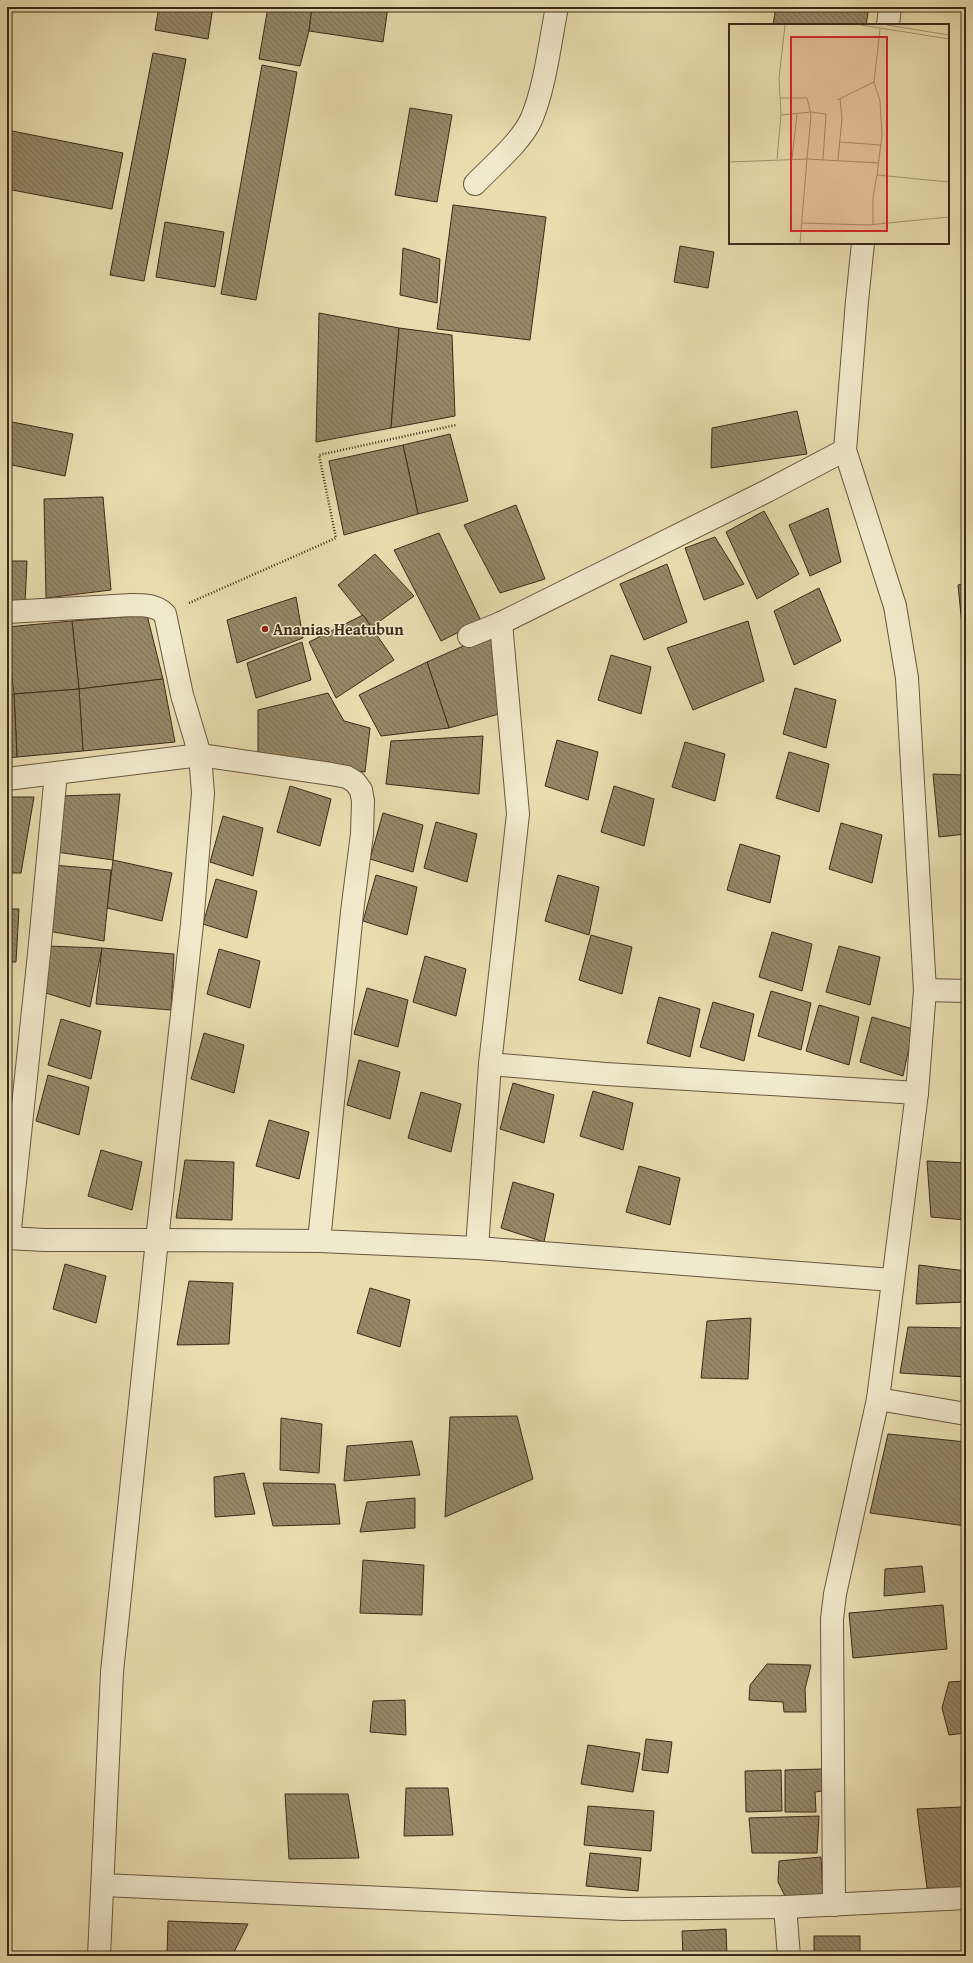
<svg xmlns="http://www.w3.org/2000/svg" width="973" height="1963" font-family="'Gentium Book Plus',serif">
  <defs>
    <pattern id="building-back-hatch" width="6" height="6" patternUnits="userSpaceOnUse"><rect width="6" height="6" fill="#968867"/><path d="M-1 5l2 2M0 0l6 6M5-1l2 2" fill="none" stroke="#7c6f54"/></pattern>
  </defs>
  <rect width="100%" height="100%" fill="#e9ddb0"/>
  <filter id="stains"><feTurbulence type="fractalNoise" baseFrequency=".005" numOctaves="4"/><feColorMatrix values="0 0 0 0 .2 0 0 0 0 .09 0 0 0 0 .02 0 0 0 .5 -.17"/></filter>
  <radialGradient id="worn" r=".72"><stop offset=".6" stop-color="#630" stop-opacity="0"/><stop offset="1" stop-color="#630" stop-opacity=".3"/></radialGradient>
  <g fill="url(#building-back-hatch)" stroke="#3c2b18">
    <path d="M159,7H213L208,39L155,30Z"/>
    <path d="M268,7H312L309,31L300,66L259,59Z"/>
    <path d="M312,7H388L383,42L309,31Z"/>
    <path d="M776,7H869L866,25H773Z"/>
    <path d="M153,53L186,59L144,281L110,275Z"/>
    <path d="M262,65L297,72L256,300L221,294Z"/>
    <path d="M410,108L452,115L437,202L395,195Z"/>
    <path d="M7,130L123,153L112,209L7,189Z"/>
    <path d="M453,205L546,217L530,340L437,329Z"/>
    <path d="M165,222L224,232L215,287L156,277Z"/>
    <path d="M680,246L714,252L708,288L674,282Z"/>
    <path d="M403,248L440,259L437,303L400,295Z"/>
    <path d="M319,313L399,328L391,428L316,442Z"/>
    <path d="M399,328L452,335L455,416L391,428Z"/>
    <path d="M797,411L807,454L711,468L712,428Z"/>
    <path d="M7,421L73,434L65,476L7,464Z"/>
    <path d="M450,434L468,501L418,514L403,445Z"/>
    <path d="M403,445L418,514L344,535L329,461Z"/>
    <path d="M103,497L111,590L46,598L44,499Z"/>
    <path d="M516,505L545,579L500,593L464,525Z"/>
    <path d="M828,508L841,562L810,576L789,525Z"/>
    <path d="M764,511L799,574L757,599L726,532Z"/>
    <path d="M439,533L481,621L441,641L394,550Z"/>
    <path d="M715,537L744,584L704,600L685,548Z"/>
    <path d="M375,554L414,596L372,627L338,585Z"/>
    <path d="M7,561H27L25,603L7,604Z"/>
    <path d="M667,564L687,622L644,640L620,584Z"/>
    <path d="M966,583V624L962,625L958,585Z"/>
    <path d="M819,588L841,641L794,665L774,611Z"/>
    <path d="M296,597L303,638L237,663L227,620Z"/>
    <path d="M147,615L163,679L79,689L72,621Z"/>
    <path d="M363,615L394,660L336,698L309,642Z"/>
    <path d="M72,621L79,689L14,694L7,641V627Z"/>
    <path d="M748,621L764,681L693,710L667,648Z"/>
    <path d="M493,633L506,712L449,728L427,662Z"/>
    <path d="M302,642L311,680L256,698L247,663Z"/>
    <path d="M611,655L651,667L641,714L598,700Z"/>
    <path d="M427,662L449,728L381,736L359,695Z"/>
    <path d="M163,679L175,742L83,751L79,689Z"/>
    <path d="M795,688L836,700L826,748L783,734Z"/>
    <path d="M79,689L83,751L17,757L14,694Z"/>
    <path d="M328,693L344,721L370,728L365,772L258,758V710Z"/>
    <path d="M14,694L17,757L7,758V695Z"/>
    <path d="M483,736L479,794L386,784L391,741Z"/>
    <path d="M557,740L598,752L588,800L545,786Z"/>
    <path d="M685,742L725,754L715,801L672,787Z"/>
    <path d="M789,752L829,764L819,812L776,798Z"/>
    <path d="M933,774L966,775V834L939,837Z"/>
    <path d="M290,786L331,799L320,846L277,832Z"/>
    <path d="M614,786L654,799L644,846L601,832Z"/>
    <path d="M120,794L113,860L56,852L60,796Z"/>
    <path d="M7,797H34L21,873H7Z"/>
    <path d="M383,813L423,825L413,872L370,859Z"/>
    <path d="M223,816L263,828L253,876L210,862Z"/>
    <path d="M436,822L477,834L467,882L424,868Z"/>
    <path d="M841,823L882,835L872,883L829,869Z"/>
    <path d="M740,844L780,856L770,903L727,890Z"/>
    <path d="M113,860L172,873L162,921L107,908Z"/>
    <path d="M53,865L111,870L104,941L48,931Z"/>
    <path d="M376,875L417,887L407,935L363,921Z"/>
    <path d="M558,875L599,887L589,935L545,921Z"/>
    <path d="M216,879L257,891L247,938L203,924Z"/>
    <path d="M7,909H19L16,962H7Z"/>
    <path d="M772,932L812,944L802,991L759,977Z"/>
    <path d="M591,935L632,947L622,994L579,980Z"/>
    <path d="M46,946L102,948L90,1007L46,993Z"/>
    <path d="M839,946L880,957L870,1005L826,992Z"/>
    <path d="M102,948L174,954L171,1010L96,1004Z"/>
    <path d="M219,949L260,961L250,1008L207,994Z"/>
    <path d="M425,956L466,969L456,1016L413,1002Z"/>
    <path d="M7,962H10L9,1023H7Z"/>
    <path d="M367,988L408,1000L398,1047L354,1034Z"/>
    <path d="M771,991L811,1003L801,1050L758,1036Z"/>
    <path d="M659,997L700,1009L690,1057L647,1043Z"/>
    <path d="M713,1002L754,1014L744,1061L700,1047Z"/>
    <path d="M819,1005L859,1017L849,1065L806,1051Z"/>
    <path d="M872,1017L913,1029L903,1076L860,1062Z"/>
    <path d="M61,1019L101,1031L91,1079L48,1065Z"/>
    <path d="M204,1033L244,1045L234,1093L191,1079Z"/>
    <path d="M359,1060L400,1072L390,1119L347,1105Z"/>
    <path d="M48,1075L89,1087L79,1135L36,1121Z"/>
    <path d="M513,1083L554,1095L544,1143L500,1129Z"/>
    <path d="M593,1091L633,1103L623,1150L580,1136Z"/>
    <path d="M421,1092L461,1104L451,1152L408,1138Z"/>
    <path d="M269,1120L309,1132L299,1179L256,1166Z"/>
    <path d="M101,1150L142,1162L132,1210L88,1196Z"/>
    <path d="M185,1160L234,1162L232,1220L176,1218Z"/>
    <path d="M927,1161L966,1163V1220L931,1217Z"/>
    <path d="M639,1166L680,1178L670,1225L626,1212Z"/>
    <path d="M513,1182L554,1194L544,1242L501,1228Z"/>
    <path d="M65,1264L106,1276L96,1323L53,1309Z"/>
    <path d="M919,1265L966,1271V1302L916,1304Z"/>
    <path d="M189,1281L233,1283L229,1344L177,1345Z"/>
    <path d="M370,1288L410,1300L400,1347L357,1333Z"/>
    <path d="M751,1318L748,1379L701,1378L707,1321Z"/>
    <path d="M908,1327L966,1328V1377L900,1373Z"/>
    <path d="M517,1416L533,1479L445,1517L450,1417Z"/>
    <path d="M281,1418L322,1424L319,1473L280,1470Z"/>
    <path d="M888,1434L966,1442V1526L870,1513Z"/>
    <path d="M412,1441L420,1475L344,1481L347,1446Z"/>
    <path d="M244,1473L255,1514L215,1517L214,1477Z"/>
    <path d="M263,1483L335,1484L340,1524L273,1526Z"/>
    <path d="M415,1498V1528L360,1532L367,1502Z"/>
    <path d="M363,1560L424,1565L422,1615L360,1613Z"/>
    <path d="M922,1566L925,1592L884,1596L885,1569Z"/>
    <path d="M943,1605L947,1649L853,1658L849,1613Z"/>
    <path d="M767,1664L811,1665L805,1689L806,1712H784L783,1702L749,1700L750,1685Z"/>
    <path d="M966,1681V1733L949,1735L942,1708L949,1682Z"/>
    <path d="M405,1700L406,1735L370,1732L373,1701Z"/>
    <path d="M646,1739L672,1742L668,1773L642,1770Z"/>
    <path d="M588,1745L640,1753L633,1792L581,1784Z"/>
    <path d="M823,1769V1791L815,1792L816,1812H785V1770Z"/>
    <path d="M781,1770L782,1811L746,1812L745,1771Z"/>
    <path d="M406,1788H448L453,1835L404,1836Z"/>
    <path d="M285,1794H348L359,1858L289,1859Z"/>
    <path d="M588,1806L654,1811L651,1851L584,1845Z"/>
    <path d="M962,1807L966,1830V1889L927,1888L917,1809Z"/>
    <path d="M819,1816L817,1853H752L749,1818Z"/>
    <path d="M590,1853L641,1858L638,1891L586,1886Z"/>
    <path d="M821,1857L823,1896L786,1898L778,1882L779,1861Z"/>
    <path d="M168,1921L248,1924L232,1956L167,1954Z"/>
    <path d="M726,1929L727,1956H683L682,1931Z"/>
    <rect x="814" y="1936" width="46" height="20"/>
    <path d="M622,1953V1956H570V1954Z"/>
    <path d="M641,1953L674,1955V1956H641Z"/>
  </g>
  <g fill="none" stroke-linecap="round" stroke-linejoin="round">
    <defs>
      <g id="minor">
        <path d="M888,25L890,7"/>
        <path d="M475,184C492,166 520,143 531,120C545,88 550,42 557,7"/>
        <path d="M863,243L857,301L845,450L895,606L907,678L925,990L917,1093L878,1399L966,1414"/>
        <path d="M7,612L132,605C144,605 156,605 165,614L182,695L200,755L203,793L192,924L157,1240H45L7,1238"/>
        <path d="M469,636L501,623L767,491L845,450"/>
        <path d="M7,779L200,755L331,774L347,777L355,782L361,790L363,801L362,834L352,912L319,1241"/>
        <path d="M925,990L966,991"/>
        <path d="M490,1064L606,1074L917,1093"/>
        <path d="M9,1238L39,954L56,773"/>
        <path d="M477,1248L490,1064L518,814L501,623"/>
        <path d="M103,1885L624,1909L785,1907L966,1898"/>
        <path d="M834,1905L832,1619L835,1594L878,1399"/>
        <path d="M785,1907L789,1956"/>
        <path d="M99,1956L112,1672L157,1240L319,1241L477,1248L892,1280"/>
      </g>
    </defs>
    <use href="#minor" stroke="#67583e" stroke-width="24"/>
    <path stroke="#3c2b18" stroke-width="2.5" stroke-dasharray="1 2" stroke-linecap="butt" d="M189,603L336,538L319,455L456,425"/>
    <use href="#minor" stroke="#f1e9cc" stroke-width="22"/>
  </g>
  <circle fill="#8f2418" stroke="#f1e9cc" stroke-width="1.5" cx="265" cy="629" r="4"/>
  <g text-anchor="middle" stroke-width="3" stroke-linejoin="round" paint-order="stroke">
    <g font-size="16" font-weight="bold" fill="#3c2b18" stroke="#f1e9cc" text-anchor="start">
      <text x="273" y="635">Ananias Heatubun</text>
    </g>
  </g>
  <g transform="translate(729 24)">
    <rect width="220" height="220" fill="#e9ddb0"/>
    <path fill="none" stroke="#a49673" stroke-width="1" d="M132,1L220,15M158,1L220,11M151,5L145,58L151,77L153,111L148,151L220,158M108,76L145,58M52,91L82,88L97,90L94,136M110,118L152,121M48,135L52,91L50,54L56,1M63,135L68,90M109,136L113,94L111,75M0,138L78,135L82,91L78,74H52M72,199L139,201L220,193M144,201V173L148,151M71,219L78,135L150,139"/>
    <path fill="#d62828" fill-opacity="0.15" stroke="#d62828" stroke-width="2" d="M62,13H158V207H62Z"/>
    <rect width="220" height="220" fill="none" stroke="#3c2b18" stroke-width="2"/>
  </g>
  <rect width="973" height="1963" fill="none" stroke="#e9ddb0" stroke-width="24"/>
  <rect x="8" y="8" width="957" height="1947" fill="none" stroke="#3c2b18" stroke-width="2"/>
  <rect x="12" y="12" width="949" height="1939" fill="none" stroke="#3c2b18"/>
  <rect width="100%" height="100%" filter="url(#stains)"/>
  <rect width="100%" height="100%" fill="url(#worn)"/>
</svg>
